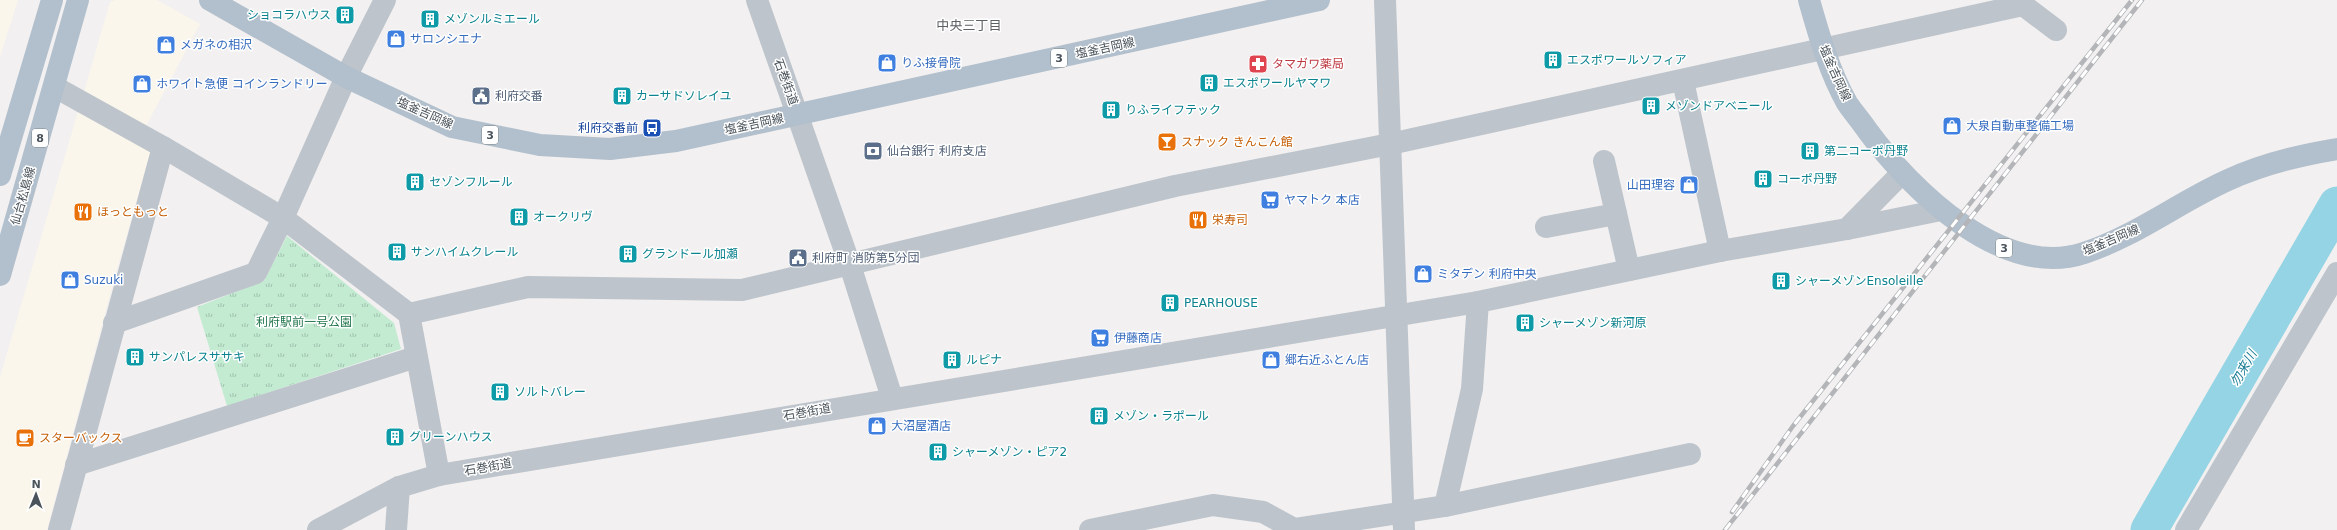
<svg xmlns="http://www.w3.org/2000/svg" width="2337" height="530" font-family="'DejaVu Sans','Noto Sans JP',sans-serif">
  <defs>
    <pattern id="park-tufts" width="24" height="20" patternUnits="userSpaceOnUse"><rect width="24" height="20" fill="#c3ebd2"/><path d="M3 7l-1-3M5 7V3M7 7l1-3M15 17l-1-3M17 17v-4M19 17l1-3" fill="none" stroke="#a0c1ad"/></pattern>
  </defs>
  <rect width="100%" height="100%" fill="#f2f0f0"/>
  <g fill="#fbf6ec">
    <path d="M0,0H18L0,57Z"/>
    <path d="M115,0H157L200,24L145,128L84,92L110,2Z"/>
    <path d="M79,108L152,148L117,269L47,530H0V377Z"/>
  </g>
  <path fill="url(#park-tufts)" d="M287,236L394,323L401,349L227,406L197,307L264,281Z"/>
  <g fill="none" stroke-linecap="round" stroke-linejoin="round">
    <path stroke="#94d4e4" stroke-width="37" d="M2149,530L2337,205"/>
    <g stroke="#bdc4cb" stroke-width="22">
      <path d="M385,0L346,77L283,218L409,314"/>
      <path d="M757,0L850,265L892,398"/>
      <path d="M1385,0L1404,530"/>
      <path d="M1683,81L1720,251"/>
      <path d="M55,87L163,147"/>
      <path d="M1604,161L1629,270"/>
      <path d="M1546,227L1616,214"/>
      <path d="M1847,229L1941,210"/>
      <path d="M76,465L416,357"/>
      <path d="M439,475L409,314L528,287L742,290L1175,186L1390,144L2023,5L2056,30"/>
      <path d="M1445,506L1472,389L1478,302"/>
      <path d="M59,530L163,147L283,218L256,273L114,323"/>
      <path d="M318,530L399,487L439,475L1478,302L1720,251L1847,229L1902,173"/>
      <path d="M396,530L399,487"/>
      <path d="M1090,530L1213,505L1263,512L1294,529L1445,506L1690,454"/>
      <path d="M2186,530L2337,273"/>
    </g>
    <g stroke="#b2bfcc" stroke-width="22">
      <path d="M210,0L346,77L452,127L540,145L610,149L676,141L1319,0"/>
      <path d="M1809,0C1819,35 1829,71 1847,103C1853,112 1861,121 1867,130C1911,190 2003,280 2084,253C2136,236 2179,202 2228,180C2263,164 2300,155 2337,149"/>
      <path d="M0,175L52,0"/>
      <path d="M0,275L78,0"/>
    </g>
    <defs>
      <g id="rail">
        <path d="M1732,512L1793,426L2132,0"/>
        <path d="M1725,530L2142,0"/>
      </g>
    </defs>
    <use href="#rail" stroke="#b3b5b9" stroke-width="4.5"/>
    <use href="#rail" stroke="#fff" stroke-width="3" stroke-dasharray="9" stroke-linecap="butt"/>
  </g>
  <defs>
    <symbol id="building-square" viewBox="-11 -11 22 22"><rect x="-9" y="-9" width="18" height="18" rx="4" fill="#0f9aa8" stroke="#fff"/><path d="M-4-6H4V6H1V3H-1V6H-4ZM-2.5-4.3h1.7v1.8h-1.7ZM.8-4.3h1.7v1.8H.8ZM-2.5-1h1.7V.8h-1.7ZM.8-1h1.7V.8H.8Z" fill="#fff"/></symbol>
    <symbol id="shop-square" viewBox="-11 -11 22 22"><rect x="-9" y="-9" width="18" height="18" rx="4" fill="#3f7fe0" stroke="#fff"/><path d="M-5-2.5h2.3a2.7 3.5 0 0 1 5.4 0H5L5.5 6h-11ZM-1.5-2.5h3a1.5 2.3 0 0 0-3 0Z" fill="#fff"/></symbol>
    <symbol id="pharmacy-square" viewBox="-11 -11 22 22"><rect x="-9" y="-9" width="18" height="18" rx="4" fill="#e0444e" stroke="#fff"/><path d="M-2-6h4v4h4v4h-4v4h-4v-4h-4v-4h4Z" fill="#fff"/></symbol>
    <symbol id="civic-square" viewBox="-11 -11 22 22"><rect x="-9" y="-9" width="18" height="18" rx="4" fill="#5c6f8a" stroke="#fff"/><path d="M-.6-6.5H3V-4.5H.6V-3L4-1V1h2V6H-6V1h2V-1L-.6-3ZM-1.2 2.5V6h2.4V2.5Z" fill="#fff"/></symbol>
    <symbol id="bus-square" viewBox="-11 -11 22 22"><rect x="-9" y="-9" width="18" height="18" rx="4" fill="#1a4fb4" stroke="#fff"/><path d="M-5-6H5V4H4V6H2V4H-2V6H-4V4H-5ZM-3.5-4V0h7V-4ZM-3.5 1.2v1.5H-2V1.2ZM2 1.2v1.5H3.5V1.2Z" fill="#fff"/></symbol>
    <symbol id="bar-square" viewBox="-11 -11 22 22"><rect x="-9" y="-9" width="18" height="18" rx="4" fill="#e8710a" stroke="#fff"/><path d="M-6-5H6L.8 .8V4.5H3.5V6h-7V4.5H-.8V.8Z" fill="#fff"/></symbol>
    <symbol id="bank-square" viewBox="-11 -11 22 22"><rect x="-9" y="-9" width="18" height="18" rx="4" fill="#5c6f8a" stroke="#fff"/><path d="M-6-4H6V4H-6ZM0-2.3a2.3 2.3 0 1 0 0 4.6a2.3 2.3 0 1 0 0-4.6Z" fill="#fff"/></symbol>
    <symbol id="supermarket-square" viewBox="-11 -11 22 22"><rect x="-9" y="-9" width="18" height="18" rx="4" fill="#3f7fe0" stroke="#fff"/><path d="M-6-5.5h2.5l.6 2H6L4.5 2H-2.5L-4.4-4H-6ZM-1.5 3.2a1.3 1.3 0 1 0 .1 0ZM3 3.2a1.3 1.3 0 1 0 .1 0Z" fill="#fff"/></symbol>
    <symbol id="restaurant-square" viewBox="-11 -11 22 22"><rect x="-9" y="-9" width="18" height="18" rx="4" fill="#e8710a" stroke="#fff"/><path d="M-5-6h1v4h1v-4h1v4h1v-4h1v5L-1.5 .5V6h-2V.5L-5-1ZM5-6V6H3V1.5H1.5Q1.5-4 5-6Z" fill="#fff"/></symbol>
    <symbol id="cafe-square" viewBox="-11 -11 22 22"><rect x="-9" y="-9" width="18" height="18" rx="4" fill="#e8710a" stroke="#fff"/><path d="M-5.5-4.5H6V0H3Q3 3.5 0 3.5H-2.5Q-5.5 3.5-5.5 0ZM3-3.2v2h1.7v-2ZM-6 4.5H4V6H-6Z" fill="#fff"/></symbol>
  </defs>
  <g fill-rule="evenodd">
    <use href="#building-square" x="334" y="4" width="22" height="22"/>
    <use href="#building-square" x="419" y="8" width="22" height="22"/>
    <use href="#shop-square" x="385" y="28" width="22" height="22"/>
    <use href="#shop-square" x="155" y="34" width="22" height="22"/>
    <use href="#building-square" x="1542" y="49" width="22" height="22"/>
    <use href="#shop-square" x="876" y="52" width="22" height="22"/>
    <use href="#pharmacy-square" x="1247" y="53" width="22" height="22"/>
    <use href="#building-square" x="1198" y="72" width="22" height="22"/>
    <use href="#shop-square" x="131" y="73" width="22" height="22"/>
    <use href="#civic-square" x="470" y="85" width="22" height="22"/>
    <use href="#building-square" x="611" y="85" width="22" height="22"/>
    <use href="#building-square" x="1640" y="95" width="22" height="22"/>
    <use href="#building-square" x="1100" y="99" width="22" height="22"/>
    <use href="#shop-square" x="1941" y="115" width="22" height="22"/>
    <use href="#bus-square" x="641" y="117" width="22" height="22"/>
    <use href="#bar-square" x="1156" y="131" width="22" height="22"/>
    <use href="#bank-square" x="862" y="140" width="22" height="22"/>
    <use href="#building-square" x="1799" y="140" width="22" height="22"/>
    <use href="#building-square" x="1752" y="168" width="22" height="22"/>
    <use href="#building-square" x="404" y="171" width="22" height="22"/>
    <use href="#shop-square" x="1678" y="174" width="22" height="22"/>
    <use href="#supermarket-square" x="1259" y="189" width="22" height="22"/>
    <use href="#restaurant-square" x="72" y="201" width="22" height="22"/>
    <use href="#building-square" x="508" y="206" width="22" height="22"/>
    <use href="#restaurant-square" x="1187" y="209" width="22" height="22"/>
    <use href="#building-square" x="386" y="241" width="22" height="22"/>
    <use href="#building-square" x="617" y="243" width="22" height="22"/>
    <use href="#civic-square" x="787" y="247" width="22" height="22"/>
    <use href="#shop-square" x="1412" y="263" width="22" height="22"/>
    <use href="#shop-square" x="59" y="269" width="22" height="22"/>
    <use href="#building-square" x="1770" y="270" width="22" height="22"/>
    <use href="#building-square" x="1159" y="292" width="22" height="22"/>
    <use href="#building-square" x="1514" y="312" width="22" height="22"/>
    <use href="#supermarket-square" x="1089" y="327" width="22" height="22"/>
    <use href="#building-square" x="124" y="346" width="22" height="22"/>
    <use href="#building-square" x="941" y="349" width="22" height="22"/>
    <use href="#shop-square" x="1260" y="349" width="22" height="22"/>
    <use href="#building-square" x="489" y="381" width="22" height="22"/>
    <use href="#building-square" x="1088" y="405" width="22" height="22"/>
    <use href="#shop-square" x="866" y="415" width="22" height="22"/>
    <use href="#building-square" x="384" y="426" width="22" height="22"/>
    <use href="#cafe-square" x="14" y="427" width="22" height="22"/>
    <use href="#building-square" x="927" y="441" width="22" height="22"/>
  </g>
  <g text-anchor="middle" stroke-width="3" stroke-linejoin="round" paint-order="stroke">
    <g fill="#fff" stroke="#80878c" stroke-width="1">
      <rect x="1051" y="49" width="16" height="18" rx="3"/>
      <rect x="482" y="126" width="16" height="18" rx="3"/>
      <rect x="32" y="129" width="16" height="18" rx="3"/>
      <rect x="1996" y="239" width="16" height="18" rx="3"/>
    </g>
    <g font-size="11" font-weight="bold" fill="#4a535b">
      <text x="1059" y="62">3</text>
      <text x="490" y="139">3</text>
      <text x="40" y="142">8</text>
      <text x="2004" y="252">3</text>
    </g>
    <g font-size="12" fill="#0d838f" stroke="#fff" text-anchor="start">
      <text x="331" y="19" text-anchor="end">ショコラハウス</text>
      <text x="444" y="23">メゾンルミエール</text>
      <text x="1567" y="64">エスポワールソフィア</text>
      <text x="1223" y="87">エスポワールヤマワ</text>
      <text x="636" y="100">カーサドソレイユ</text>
      <text x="1665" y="110">メゾンドアベニール</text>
      <text x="1125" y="114">りふライフテック</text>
      <text x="1824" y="155">第二コーポ丹野</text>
      <text x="1777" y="183">コーポ丹野</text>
      <text x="429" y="186">セゾンフルール</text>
      <text x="533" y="221">オークリヴ</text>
      <text x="411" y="256">サンハイムクレール</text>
      <text x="642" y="258">グランドール加瀬</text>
      <text x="1795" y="285">シャーメゾンEnsoleille</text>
      <text x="1184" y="307">PEARHOUSE</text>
      <text x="1539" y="327">シャーメゾン新河原</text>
      <text x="149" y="361">サンパレスササキ</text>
      <text x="966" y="364">ルピナ</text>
      <text x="514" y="396">ソルトバレー</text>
      <text x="1113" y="420">メゾン・ラポール</text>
      <text x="409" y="441">グリーンハウス</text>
      <text x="952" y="456">シャーメゾン・ピア2</text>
    </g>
    <g font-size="12" fill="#366cbe" stroke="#fff" text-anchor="start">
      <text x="410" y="43">サロンシエナ</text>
      <text x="180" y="49">メガネの相沢</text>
      <text x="901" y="67">りふ接骨院</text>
      <text x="156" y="88">ホワイト急便 コインランドリー</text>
      <text x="1966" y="130">大泉自動車整備工場</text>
      <text x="1675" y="189" text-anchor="end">山田理容</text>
      <text x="1284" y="204">ヤマトク 本店</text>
      <text x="1437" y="278">ミタデン 利府中央</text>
      <text x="84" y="284">Suzuki</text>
      <text x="1114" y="342">伊藤商店</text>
      <text x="1285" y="364">郷右近ふとん店</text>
      <text x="891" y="430">大沼屋酒店</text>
    </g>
    <g font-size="12" fill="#4a535b" stroke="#fff">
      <text transform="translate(1105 48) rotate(-12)" y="4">塩釜吉岡線</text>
      <text transform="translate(1835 73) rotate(66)" y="4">塩釜吉岡線</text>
      <text transform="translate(786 82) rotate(70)" y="4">石巻街道</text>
      <text transform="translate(425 113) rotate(24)" y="4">塩釜吉岡線</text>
      <text transform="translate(754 124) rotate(-12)" y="4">塩釜吉岡線</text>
      <text transform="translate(23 196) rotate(-74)" y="4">仙台松島線</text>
      <text transform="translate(2111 240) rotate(-23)" y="4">塩釜吉岡線</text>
      <text transform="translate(807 412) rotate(-10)" y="4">石巻街道</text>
      <text transform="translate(488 467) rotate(-10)" y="4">石巻街道</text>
    </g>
    <g font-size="12" fill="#be3a42" stroke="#fff" text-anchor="start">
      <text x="1272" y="68">タマガワ薬局</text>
    </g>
    <g font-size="12" fill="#4e5e75" stroke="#fff" text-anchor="start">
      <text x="495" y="100">利府交番</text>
      <text x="887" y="155">仙台銀行 利府支店</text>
      <text x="812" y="262">利府町 消防第5分団</text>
    </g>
    <g font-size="12" fill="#164399" stroke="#fff" text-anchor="end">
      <text x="638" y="132">利府交番前</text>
    </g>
    <g font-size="12" fill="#c56008" stroke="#fff" text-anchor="start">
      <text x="1181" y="146">スナック きんこん館</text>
      <text x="97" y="216">ほっともっと</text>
      <text x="1212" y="224">栄寿司</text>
      <text x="39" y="442">スターバックス</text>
    </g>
    <g font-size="12" fill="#21764b" stroke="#fff">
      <text x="304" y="326">利府駅前一号公園</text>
    </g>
    <g font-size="13" fill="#5d6064" stroke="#fff">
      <text x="969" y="30">中央三丁目</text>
    </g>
    <g font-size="13" font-style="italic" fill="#1a7d96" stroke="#fff">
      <text transform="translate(2243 368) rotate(-60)" y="5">勿来川</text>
    </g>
  </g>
  <g transform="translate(36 494) rotate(1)" stroke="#ffffff" stroke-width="3" paint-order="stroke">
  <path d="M0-3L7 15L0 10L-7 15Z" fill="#4a535b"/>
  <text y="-6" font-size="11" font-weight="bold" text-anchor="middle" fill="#4a535b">N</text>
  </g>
</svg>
